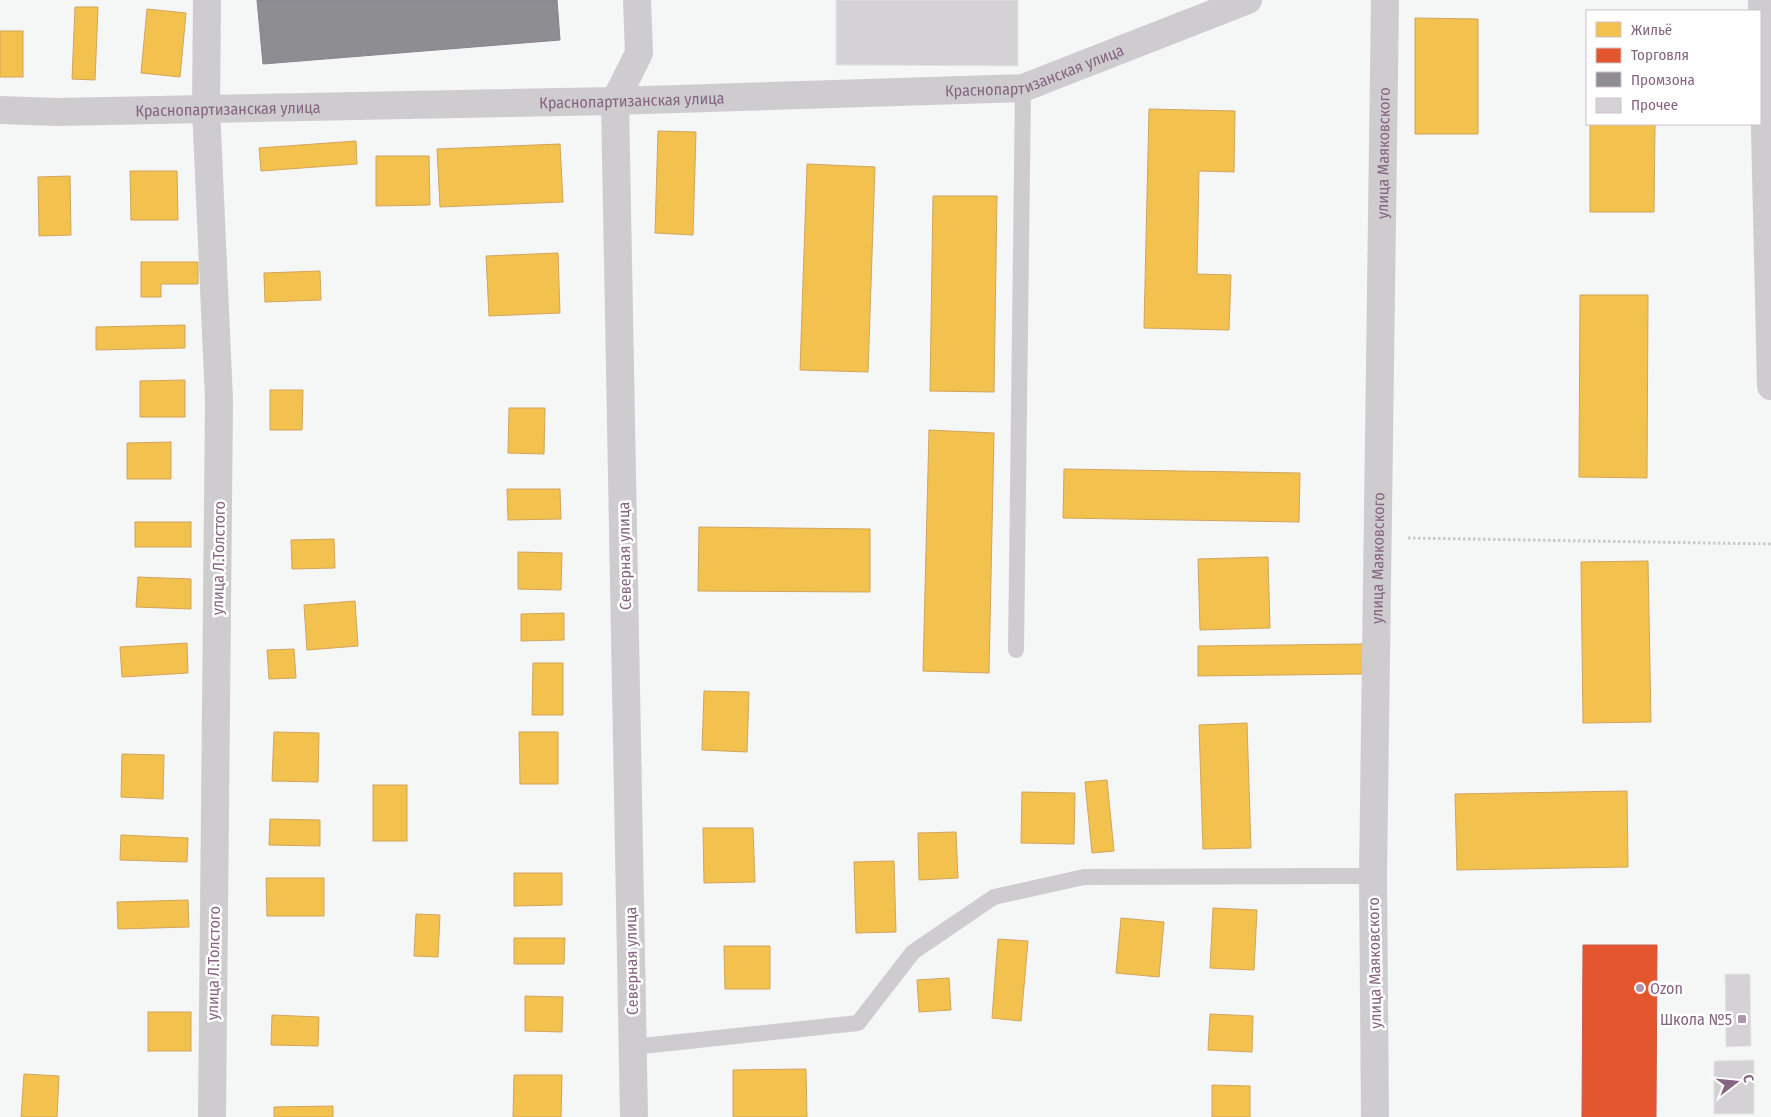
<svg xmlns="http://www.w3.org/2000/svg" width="1771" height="1117" font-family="'Fira Sans Condensed',sans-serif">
  <rect width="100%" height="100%" fill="#f5f6f6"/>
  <g fill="#f2c14e" stroke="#d2a55e">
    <path d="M75,7H98L95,80L72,79Z"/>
    <path d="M147,9L186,13L180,77L141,73Z"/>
    <path d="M1415,18L1478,19V134H1415Z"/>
    <rect x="0" y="31" width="23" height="46"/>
    <path d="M1149,109L1235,111L1234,172L1199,171L1197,274L1231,275L1229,330L1144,328Z"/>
    <path d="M1590,124H1655L1654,212H1590Z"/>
    <path d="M658,131L696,132L693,235L655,233Z"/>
    <path d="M356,141L357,164L261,171L259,148Z"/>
    <path d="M560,144L563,202L440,207L437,149Z"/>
    <path d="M376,156H429L430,205L376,206Z"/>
    <path d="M807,164L875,167L868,372L800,370Z"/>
    <path d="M130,171H177L178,220H131Z"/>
    <path d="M70,176L71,235L39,236L38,177Z"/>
    <path d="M933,196H997L994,392L930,391Z"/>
    <path d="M558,253L560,313L489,316L486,256Z"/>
    <path d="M141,262H198V284H161V297H141Z"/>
    <path d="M320,271L321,300L265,302L264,273Z"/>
    <path d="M1580,295H1648L1647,478L1579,477Z"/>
    <path d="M185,325V348L96,350V327Z"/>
    <path d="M185,380V417H140V381Z"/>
    <path d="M270,390H303L302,430H270Z"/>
    <path d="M509,408H545L544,454L508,453Z"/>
    <path d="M929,430L994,433L989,673L923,671Z"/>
    <path d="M171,442V479H127V443Z"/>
    <path d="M1064,469L1300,473L1299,522L1063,518Z"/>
    <path d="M507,489H560L561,519L508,520Z"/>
    <rect x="135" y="522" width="56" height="25"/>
    <path d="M699,527L870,529V592L698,591Z"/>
    <path d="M334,539L335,568L292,569L291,540Z"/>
    <path d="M518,552L562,553L561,590L518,589Z"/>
    <path d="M1268,557L1270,628L1200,630L1198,559Z"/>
    <path d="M1648,561L1651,722L1583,723L1581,562Z"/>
    <path d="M138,577L191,579V609L136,607Z"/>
    <path d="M355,601L358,646L307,650L304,605Z"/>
    <path d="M564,613V640L521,641V614Z"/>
    <path d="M187,643L188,673L122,677L120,647Z"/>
    <path d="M1363,644V674L1198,676V646Z"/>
    <path d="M294,649L296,678L269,679L267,650Z"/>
    <path d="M533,663H563V715H532Z"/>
    <path d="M704,691L749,692L747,752L702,750Z"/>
    <path d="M1247,723L1251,848L1203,849L1199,725Z"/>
    <path d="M274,732L319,733L318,782L272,781Z"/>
    <path d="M519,732H558V784H520Z"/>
    <path d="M122,754L164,755L163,799L121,797Z"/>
    <path d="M1107,780L1114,851L1092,853L1085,782Z"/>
    <rect x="373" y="785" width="34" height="56"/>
    <path d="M1627,791L1628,867L1457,870L1455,794Z"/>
    <path d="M1022,792L1075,793L1074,844L1021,843Z"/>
    <path d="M270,819L320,820V846L269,845Z"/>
    <path d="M703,828H753L755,882L704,883Z"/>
    <path d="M956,832L958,878L919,880L918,833Z"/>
    <path d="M121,835L188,838L187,862L120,860Z"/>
    <path d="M894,861L896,932L856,933L854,862Z"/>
    <path d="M514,873H562V905L514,906Z"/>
    <path d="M266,878H324V916H267Z"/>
    <path d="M188,900L189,927L118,929L117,902Z"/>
    <path d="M1213,908L1257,910L1254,970L1210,968Z"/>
    <path d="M416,914L440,915L438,957L414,956Z"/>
    <path d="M1121,918L1164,922L1159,977L1116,973Z"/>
    <path d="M514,938H565L564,964H514Z"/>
    <path d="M998,939L1028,941L1021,1021L992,1018Z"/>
    <path d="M724,946H770V989H725Z"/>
    <path d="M949,978L951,1010L919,1012L917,980Z"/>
    <path d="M525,996L563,997L562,1032L525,1031Z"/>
    <rect x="148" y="1012" width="43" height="39"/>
    <path d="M1210,1014L1253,1016L1252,1052L1208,1050Z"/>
    <path d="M272,1015L319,1017L318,1046L271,1045Z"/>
    <path d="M806,1069L807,1117H733V1070Z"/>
    <path d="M24,1074L59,1076L57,1117H21Z"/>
    <path d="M514,1075H562L561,1117H513Z"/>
    <path d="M1212,1085L1250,1086V1117H1212Z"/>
    <path d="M333,1106V1117H274V1107Z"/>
  </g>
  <path fill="#e4572e" stroke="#c85b47" d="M1583,945H1657L1656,1117H1582Z"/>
  <path fill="#8d8d92" stroke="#8b818d" d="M257,0H557L560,40L263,64Z"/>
  <g fill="#d5d2d5" stroke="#e4e6e6">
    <path d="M836,0H1018V66L836,65Z"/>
    <path d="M1725,974H1750L1751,1046L1726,1047Z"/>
    <path d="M1754,1060V1114H1714V1061Z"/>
  </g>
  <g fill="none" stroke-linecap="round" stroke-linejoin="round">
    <path stroke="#cac9cb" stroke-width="3" stroke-dasharray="2.5 2.5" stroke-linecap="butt" d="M1408,538L1771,544"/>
    <g stroke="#ceccce" stroke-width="16">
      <path d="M1016,650L1023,88"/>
      <path d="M633,1047L858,1023L913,952L994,897L1084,877L1373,876"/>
    </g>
    <g stroke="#ceccce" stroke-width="28">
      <path d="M207,0L206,108L219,400L212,1117"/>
      <path id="s1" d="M0,110L57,112L615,101L1023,88L1248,0"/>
      <path d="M634,1117L615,101L639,53L637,0"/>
      <path id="s2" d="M1375,1117L1373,876L1385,0"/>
    </g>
    <path stroke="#ceccce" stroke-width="28" d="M1762,0L1771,386"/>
  </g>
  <g fill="#ae97ab" stroke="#fff" stroke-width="2">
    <circle cx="1640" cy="988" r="5"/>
    <rect x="1737" y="1014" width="10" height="10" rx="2.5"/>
  </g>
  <g text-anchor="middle" stroke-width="5" stroke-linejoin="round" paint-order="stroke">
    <g font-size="16" fill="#876482" stroke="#fff">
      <text dy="6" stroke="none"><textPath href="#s1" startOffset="1038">Краснопартизанская улица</textPath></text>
      <text dy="6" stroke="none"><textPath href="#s1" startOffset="632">Краснопартизанская улица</textPath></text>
      <text dy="6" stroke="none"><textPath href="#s1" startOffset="228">Краснопартизанская улица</textPath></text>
      <text dy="6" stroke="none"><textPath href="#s2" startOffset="964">улица Маяковского</textPath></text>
      <text transform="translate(624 556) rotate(-91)" y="6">Северная улица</text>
      <text transform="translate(218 558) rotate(-89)" y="6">улица Л.Толстого</text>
      <text dy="6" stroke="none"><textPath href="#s2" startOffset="559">улица Маяковского</textPath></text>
      <text transform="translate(631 961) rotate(-91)" y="6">Северная улица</text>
      <text transform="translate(213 963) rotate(-89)" y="6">улица Л.Толстого</text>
      <text transform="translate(1374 963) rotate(-91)" y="6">улица Маяковского</text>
    </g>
    <g font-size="16" fill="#876482" stroke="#fff" text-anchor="start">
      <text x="1650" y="994">Ozon</text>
      <text x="1732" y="1025" text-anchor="end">Школа №5</text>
    </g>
  </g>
  <rect x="1586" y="10" width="175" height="115" fill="#ffffff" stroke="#cfc1cd"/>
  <rect x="1596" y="22" width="25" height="15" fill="#f2c14e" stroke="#cfc1cd"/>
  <text x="1631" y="35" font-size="15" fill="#876482">Жильё</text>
  <rect x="1596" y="48" width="25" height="15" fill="#e4572e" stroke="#cfc1cd"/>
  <text x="1631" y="60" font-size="15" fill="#876482">Торговля</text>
  <rect x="1596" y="72" width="25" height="15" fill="#8d8d92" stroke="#cfc1cd"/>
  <text x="1631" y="85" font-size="15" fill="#876482">Промзона</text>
  <rect x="1596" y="98" width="25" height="15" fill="#d5d2d5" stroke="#cfc1cd"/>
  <text x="1631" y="110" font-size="15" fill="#876482">Прочее</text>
  <g transform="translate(1736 1082) rotate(74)" stroke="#ffffff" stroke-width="4" paint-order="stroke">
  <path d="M0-4L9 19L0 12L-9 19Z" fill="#876482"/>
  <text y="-8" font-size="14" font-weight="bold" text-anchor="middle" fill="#876482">С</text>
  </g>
</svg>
